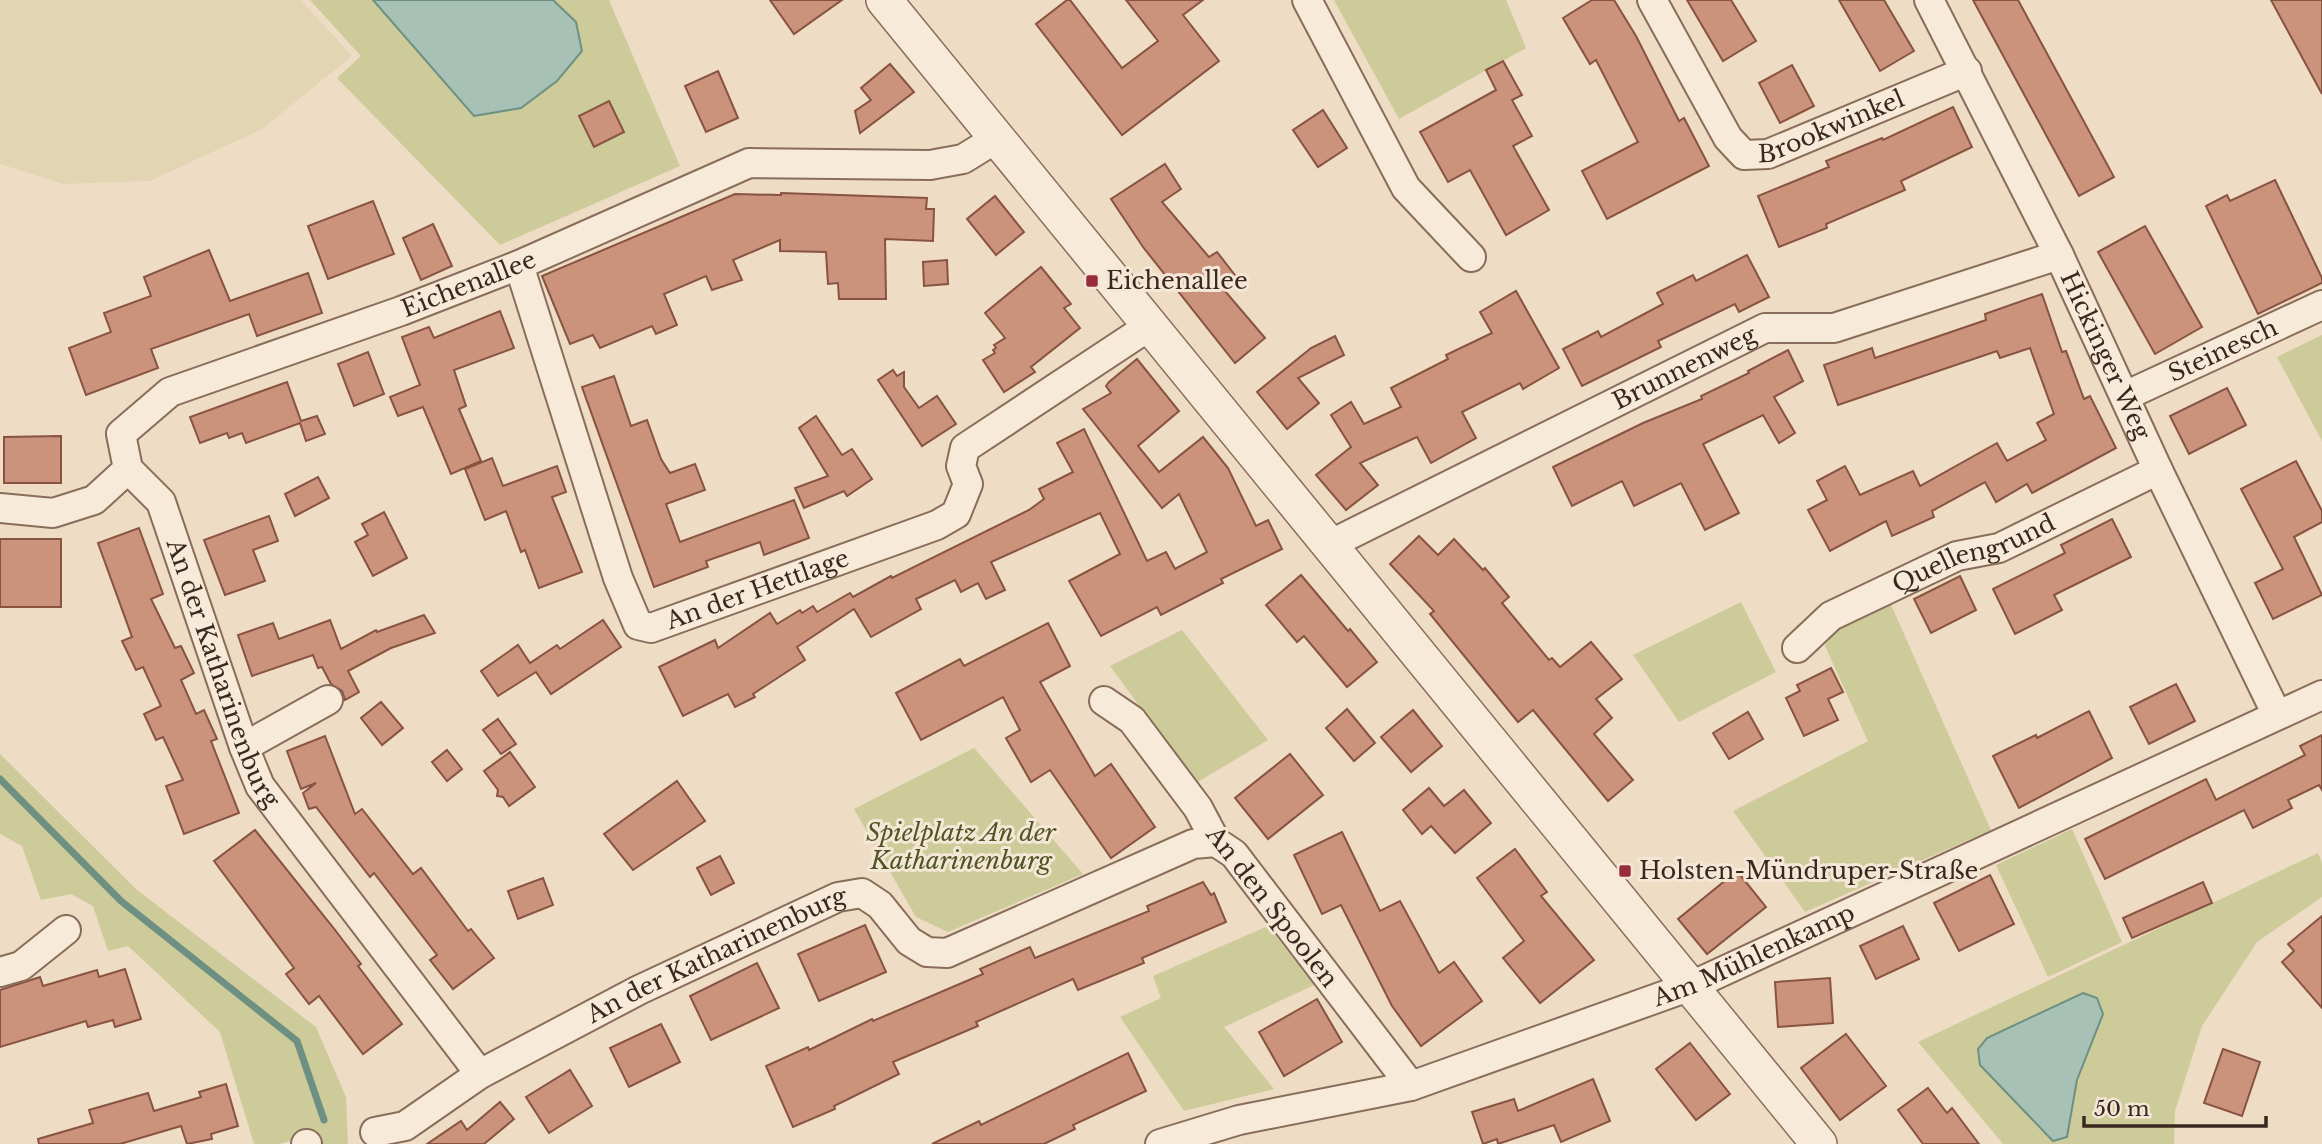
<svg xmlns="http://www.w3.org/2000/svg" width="2322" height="1144" font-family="'Libre Baskerville',serif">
  <rect width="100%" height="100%" fill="#eedcc5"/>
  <path fill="#e3d5b3" d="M0,0H301L352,56L262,129L150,181L63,184L0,164Z"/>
  <g fill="#cccb99">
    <path d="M310,0H609L680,166L500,245L337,78L361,56Z"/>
    <path d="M1334,0H1506L1526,48L1399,119Z"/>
    <path d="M2322,335V441L2277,357Z"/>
    <path d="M1888,598L1991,830L1805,912L1733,811L1868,741L1825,646L1834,626Z"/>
    <path d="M1741,602L1776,672L1679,722L1633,655Z"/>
    <path d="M1182,630L1268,740L1196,783L1110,666Z"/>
    <path d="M974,748L1083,874L948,932L916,917L854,809Z"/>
    <path d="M0,754L137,890L316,1027L346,1097L348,1144H303L301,1138L279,1144H254L220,1032L128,946L108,951L93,906L71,894L41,900L22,846L0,834Z"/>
    <path d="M2072,829L2122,942L2048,977L1996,865Z"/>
    <path d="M2318,853L2322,863V897L2257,942L2202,1026L2175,1111L2174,1144H2003L1918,1042Z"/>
    <path d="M1268,926L1314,985L1224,1027L1274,1089L1184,1111L1120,1017L1161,998L1153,976Z"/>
  </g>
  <g fill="#a7c1b6" stroke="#6d9082" stroke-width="2">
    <path d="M373,0H553L576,22L582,51L557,81L521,108L474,116Z"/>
    <path d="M2083,993L2097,998L2103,1014L2077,1080L2067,1137L2053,1141L1980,1065L1978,1049L1987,1038Z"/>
  </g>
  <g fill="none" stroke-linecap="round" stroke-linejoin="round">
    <path stroke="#6d9082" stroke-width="7" d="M0,779L121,901L297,1041L324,1120"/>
  </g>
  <g fill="#cb927c" stroke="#885341" stroke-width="2">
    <path d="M770,0H842L794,34Z"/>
    <path d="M1067,0H1070L1122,68L1158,41L1126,0H1203L1183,15L1219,61L1122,135L1036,24Z"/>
    <path d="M1592,0H1614L1636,36L1679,121L1684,118L1709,166L1607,219L1582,171L1638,142L1596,60L1590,64L1563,18Z"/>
    <path d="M1687,0H1731L1756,41L1723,61Z"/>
    <path d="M1839,0H1884L1914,51L1880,71Z"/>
    <path d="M1973,0H2018L2114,177L2079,196Z"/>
    <path d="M2271,0H2322V94Z"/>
    <path d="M1503,61L1522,95L1512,100L1532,136L1513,146L1549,210L1506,235L1470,170L1448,182L1420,132L1496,90L1486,70Z"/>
    <path d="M890,64L914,92L860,133L855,111L871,100L861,88Z"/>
    <path d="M1792,65L1814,106L1780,123L1759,83Z"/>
    <path d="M718,71L738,118L706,132L685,86Z"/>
    <path d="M609,101L624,132L594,147L579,116Z"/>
    <path d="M1953,107L1972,147L1901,181L1905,190L1826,224L1827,228L1779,247L1758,196L1829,167L1826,161L1882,138L1883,140Z"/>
    <path d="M1323,110L1347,148L1318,167L1293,130Z"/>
    <path d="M1165,164L1181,189L1162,202L1209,257L1217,252L1238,279L1224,290L1265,338L1235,363L1143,247L1111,199Z"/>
    <path d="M2275,180L2322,278V283L2258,314L2206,206L2227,195L2230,201Z"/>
    <path d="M781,193L927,198L926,209H934L933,241L885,239L886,299H839L838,283L828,284L826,252L780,251V240L733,260L742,280L712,290L706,276L664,294L677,325L656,334L652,326L600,348L593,335L570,344L542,276L735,194L781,195Z"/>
    <path d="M995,196L1024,232L996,255L967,219Z"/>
    <path d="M373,201L394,254L328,279L308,226Z"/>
    <path d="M433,224L452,266L421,280L403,238Z"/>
    <path d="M2145,226L2202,327L2155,354L2098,252Z"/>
    <path d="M209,250L230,301L308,273L322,313L257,336L249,314L151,349L158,368L86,395L69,348L111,332L104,313L151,296L144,277Z"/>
    <path d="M1747,255L1769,297L1739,312L1735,304L1658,341L1661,347L1582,386L1563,349L1598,331L1601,337L1663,304L1657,293L1693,275L1696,281Z"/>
    <path d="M947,260L948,284L924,286L923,262Z"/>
    <path d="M1041,267L1071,304L1064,308L1080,328L1031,367L1035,372L1004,392L983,360L995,353L993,350L996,348L994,345L1005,338L985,313Z"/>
    <path d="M1516,291L1559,368L1523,389L1520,383L1462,412L1476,438L1431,463L1417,437L1360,463L1378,485L1346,510L1316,475L1351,447L1331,415L1351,402L1364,424L1401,407L1391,388L1448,359L1446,355L1492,333L1480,312Z"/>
    <path d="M2042,294L2062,352L2066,351L2084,399L2090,396L2116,448L2032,493L2027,484L1996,502L1985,482L1932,511L1934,517L1892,536L1886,521L1830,551L1808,510L1827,500L1817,481L1845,466L1860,495L1913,471L1920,486L1997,443L2007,461L2046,440L2037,423L2054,414L2030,348L2000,358L1997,351L1838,405L1824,365L1872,348L1875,358L1986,320L1985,314Z"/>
    <path d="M500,311L514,348L454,370L466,406L459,409L481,461L451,474L423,407L398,416L390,397L420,385L402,337L429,327L434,338Z"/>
    <path d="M1335,336L1344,355L1298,378L1319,403L1287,429L1257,392L1311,348Z"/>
    <path d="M1788,350L1803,381L1774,397L1795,433L1779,443L1763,415L1703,444L1739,513L1705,530L1681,483L1634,506L1622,481L1572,506L1553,467L1643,423L1702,399L1701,396L1749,373L1748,371Z"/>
    <path d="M368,352L384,394L354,406L338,364Z"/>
    <path d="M1137,359L1179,411L1138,446L1159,472L1203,437L1228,468L1256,526L1268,520L1282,549L1221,579L1223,583L1161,615L1157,607L1101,636L1069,581L1120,554L1100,513L991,562L1005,590L986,599L978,583L961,592L955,580L916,599L921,609L871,637L854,609L797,647L805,660L753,694L755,697L735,707L728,694L683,716L659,667L715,640L718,648L770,613L777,624L800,610L802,613L813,606L817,612L850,593L853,597L891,576L892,578L1029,510L1044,499L1039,489L1073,472L1057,443L1084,429L1147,561L1166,552L1175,569L1207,552L1179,494L1162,508L1083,409L1111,393L1106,386L1109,382Z"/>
    <path d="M893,370L897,376L904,372V387L919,408L937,396L956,424L922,446L878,380Z"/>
    <path d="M614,376L631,426L647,420L661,459L670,473L695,464L705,490L666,504L680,542L794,500L809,538L764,555L760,542L706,561L708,567L654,587L582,387Z"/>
    <path d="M287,382L301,421L317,416L325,434L306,441L300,423L246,443L242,433L229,438L227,433L200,443L190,417Z"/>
    <path d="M2227,388L2246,425L2189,454L2170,416Z"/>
    <path d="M816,416L842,455L852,449L872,479L847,496L844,491L804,508L795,488L828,476L799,428Z"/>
    <path d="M61,436V483H4V437Z"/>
    <path d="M492,458L503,486L557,466L566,492L552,497L582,572L539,588L525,550L521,552L506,511L485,520L465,469Z"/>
    <path d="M2296,461L2322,511V522L2294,537L2322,595L2273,619L2255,583L2283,569L2241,489Z"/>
    <path d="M318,477L329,498L295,516L285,494Z"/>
    <path d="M384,512L407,558L373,576L355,542L368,535L362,524Z"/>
    <path d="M269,516L278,541L253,550L265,581L225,595L204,540Z"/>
    <path d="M2112,519L2131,557L2054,595L2062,610L2015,634L1993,589L2065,553L2061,545Z"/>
    <path d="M139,528L163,594L151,599L175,648L181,646L194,673L181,680L196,714L204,710L217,739L211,741L239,813L184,834L166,786L183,780L163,737L156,740L144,714L161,706L143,667L136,670L122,641L132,637L98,543Z"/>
    <path d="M1419,536L1438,555L1454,539L1483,570L1485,568L1509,597L1502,603L1549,660L1552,658L1560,667L1591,642L1622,679L1596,699L1612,718L1594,734L1633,780L1608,801L1533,710L1518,722L1430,614L1434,611L1390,564Z"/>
    <rect x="0" y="539" width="61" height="68"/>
    <path d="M1301,575L1348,631L1350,629L1377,662L1347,687L1304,636L1297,642L1266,605Z"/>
    <path d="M1960,576L1976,610L1931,633L1914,599Z"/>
    <path d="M424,615L435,633L391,648L348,671L359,692L345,700L342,691L331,684L322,667L318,668L313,655L252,676L238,635L273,623L279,639L330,620L341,649L376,630L377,632Z"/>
    <path d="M603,620L621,647L551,694L536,672L498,696L481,671L518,645L530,663L557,645L560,649Z"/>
    <path d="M1048,623L1070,666L1040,682L1095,776L1111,764L1155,827L1111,858L1050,770L1031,782L1006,738L1020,730L1003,697L921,740L896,693L960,659L964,666Z"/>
    <path d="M1831,668L1843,692L1828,699L1838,720L1804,736L1786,698L1800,691L1797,685Z"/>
    <path d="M2176,684L2195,721L2149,744L2130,707Z"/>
    <path d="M381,702L403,728L382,745L361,718Z"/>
    <path d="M1347,709L1375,743L1354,761L1326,728Z"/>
    <path d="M1413,710L1442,746L1411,772L1381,737Z"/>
    <path d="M2089,711L2112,758L2019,808L1993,756L2036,735L2037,738Z"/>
    <path d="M1748,712L1763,739L1729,759L1713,733Z"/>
    <path d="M498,719L516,744L501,754L483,730Z"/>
    <path d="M2322,735V790L2319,785L2288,800L2292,808L2253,828L2244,810L2105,879L2085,839L2206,779L2216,800L2305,755L2300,746Z"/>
    <path d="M325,736L355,814L362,809L413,874L421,868L468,931L471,929L494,958L453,989L430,960L437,955L374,873L370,877L316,807L309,809L303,793L316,783L301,789L287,751Z"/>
    <path d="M447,750L462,769L447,781L432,762Z"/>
    <path d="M510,752L535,787L509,806L503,797L497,796L498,790L484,771Z"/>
    <path d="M1290,754L1323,795L1268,839L1235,798Z"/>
    <path d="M677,781L705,821L633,870L604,834Z"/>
    <path d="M1429,788L1444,806L1464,790L1491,823L1455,853L1431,826L1422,834L1403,810Z"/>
    <path d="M255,830L332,926L361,964L358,966L402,1024L363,1054L319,996L309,1004L286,974L294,968L214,861Z"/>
    <path d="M1342,832L1380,911L1400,901L1439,973L1454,962L1482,1001L1421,1046L1392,1006L1341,905L1322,914L1294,855Z"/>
    <path d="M1515,849L1547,892L1541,896L1594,960L1540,1003L1503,958L1524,941L1477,878Z"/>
    <path d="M720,856L734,883L711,895L697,868Z"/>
    <path d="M1737,871L1766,907L1707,954L1678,919Z"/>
    <path d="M1990,875L2014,924L1959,951L1934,903Z"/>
    <path d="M543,878L553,905L518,919L508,891Z"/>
    <path d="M1203,882L1211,895L1214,893L1226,922L1142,958L1144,963L1078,990L1073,979L976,1022L978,1026L893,1062L899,1074L834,1106L835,1109L793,1127L766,1066L808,1047L809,1050L872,1019L873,1021L983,974L980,969L1030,947L1035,958L1149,911L1147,906Z"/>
    <path d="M2203,882L2212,903L2132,938L2123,918Z"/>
    <path d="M2322,916V1008L2282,962L2294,951L2288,944Z"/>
    <path d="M865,925L886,972L819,1001L798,954Z"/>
    <path d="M1903,926L1919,959L1876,979L1860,946Z"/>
    <path d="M757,963L779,1008L711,1040L690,996Z"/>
    <path d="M125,969L141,1019L115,1027L113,1020L88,1027L86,1021L0,1047V990L40,977L43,986L97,970L99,977Z"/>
    <path d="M1830,978L1833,1023L1778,1027L1775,982Z"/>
    <path d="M1317,999L1342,1042L1284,1076L1259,1032Z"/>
    <path d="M661,1024L680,1062L629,1087L610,1048Z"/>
    <path d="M1846,1034L1886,1086L1840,1120L1801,1068Z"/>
    <path d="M1690,1043L1730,1094L1696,1120L1656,1069Z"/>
    <path d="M2223,1049L2260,1062L2242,1116L2204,1103Z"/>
    <path d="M1128,1053L1146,1091L1073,1125L1075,1129L1044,1144H932L979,1121L981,1125Z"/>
    <path d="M570,1070L592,1106L549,1133L526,1097Z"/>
    <path d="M1593,1079L1610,1121L1561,1142L1554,1125L1498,1144L1497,1139L1483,1144L1472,1112L1514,1099L1518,1111Z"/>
    <path d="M226,1084L238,1126L211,1134L212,1139L187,1144L181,1126L120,1144H39L38,1139L93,1123L89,1110L148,1093L154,1111L201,1097L199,1092Z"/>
    <path d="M1928,1088L1947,1113L1952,1108L1979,1144H1923L1898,1110Z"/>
    <path d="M500,1102L514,1119L484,1144H427L461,1121L467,1130Z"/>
  </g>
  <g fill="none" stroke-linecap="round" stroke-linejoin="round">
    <defs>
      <g id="minor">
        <path d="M1307,0L1406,188L1471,257"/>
        <path id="s1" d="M1652,0L1728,138L1744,155L1768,154L1967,71"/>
        <path id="s2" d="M1929,0L2059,255L2158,470L2277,715"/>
        <path id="s3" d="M519,265L618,578L638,625L651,628L937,525L956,514L968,484L961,466L965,448L1151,325"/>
        <path id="s4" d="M2125,396L2322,305"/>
        <path id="s5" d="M128,469L161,502L244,747L260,786L480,1074"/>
        <path id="s6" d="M0,508L53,513L94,500L128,469L121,434L170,392L401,311L519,265L749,163L930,165L963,159L997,138"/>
        <path id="s7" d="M1329,545L1765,328H1834L2059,255"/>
        <path id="s8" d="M1797,648L1831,616L1957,556L1999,548L2158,470"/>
        <path d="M1104,701L1132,720L1198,808L1216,842L1234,854L1411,1086"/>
        <path d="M244,747L328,700"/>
        <path d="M0,972L21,966L66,930"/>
        <path id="s9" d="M375,1132L405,1126L480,1074L639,990L838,897L862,893L880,905L909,941L927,952L947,953L1193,844L1216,842"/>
        <path d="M306,1144H307"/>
        <path id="s10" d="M1160,1144L1239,1120L1411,1086L1691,986L2322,695"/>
      </g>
      <path id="tertiary" d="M884,0L1819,1144"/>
    </defs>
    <use href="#minor" stroke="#896d5b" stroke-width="32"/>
    <use href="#tertiary" stroke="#896d5b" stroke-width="38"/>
    <use href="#minor" stroke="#f8ead8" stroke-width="28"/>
    <use href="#tertiary" stroke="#f8ead8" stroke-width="35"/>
  </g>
  <g fill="#972c3c" stroke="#f5e7d5" stroke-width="2.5">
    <rect x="1085" y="274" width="14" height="14" rx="3.5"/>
    <rect x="1618" y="864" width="14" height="14" rx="3.5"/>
  </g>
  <g text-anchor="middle" stroke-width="6" stroke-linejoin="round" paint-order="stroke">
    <g font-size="24" fill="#39281f" stroke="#f5e7d5">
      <text dy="8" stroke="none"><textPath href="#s1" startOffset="273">Brookwinkel</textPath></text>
      <text dy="8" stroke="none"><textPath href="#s6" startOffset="560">Eichenallee</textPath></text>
      <text dy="8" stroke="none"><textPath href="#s4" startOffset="108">Steinesch</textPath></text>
      <text dy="8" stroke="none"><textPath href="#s2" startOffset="397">Hickinger Weg</textPath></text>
      <text dy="8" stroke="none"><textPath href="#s7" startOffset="397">Brunnenweg</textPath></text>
      <text dy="8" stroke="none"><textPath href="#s8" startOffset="203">Quellengrund</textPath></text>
      <text dy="8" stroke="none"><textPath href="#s3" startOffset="506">An der Hettlage</textPath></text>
      <text dy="8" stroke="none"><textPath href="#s5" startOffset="229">An der Katharinenburg</textPath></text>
      <text transform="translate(1272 907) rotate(52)" y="8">An den Spoolen</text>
      <text dy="8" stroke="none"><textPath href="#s10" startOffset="625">Am Mühlenkamp</textPath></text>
      <text dy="8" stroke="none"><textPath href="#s9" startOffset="387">An der Katharinenburg</textPath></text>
    </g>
    <g font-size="24" fill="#39281f" stroke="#f5e7d5" text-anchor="start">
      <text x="1106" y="289">Eichenallee</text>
      <text x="1639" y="879">Holsten-Mündruper-Straße</text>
    </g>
    <g font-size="24" font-style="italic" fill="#505526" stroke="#f5e7d5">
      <text x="961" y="841">Spielplatz An der<tspan x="961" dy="28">Katharinenburg</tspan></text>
    </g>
  </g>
  <path d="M2084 1116v10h182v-10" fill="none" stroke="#39281f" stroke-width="3.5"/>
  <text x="2094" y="1116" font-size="21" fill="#39281f" stroke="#f5e7d5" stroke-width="5" paint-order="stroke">50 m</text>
</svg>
